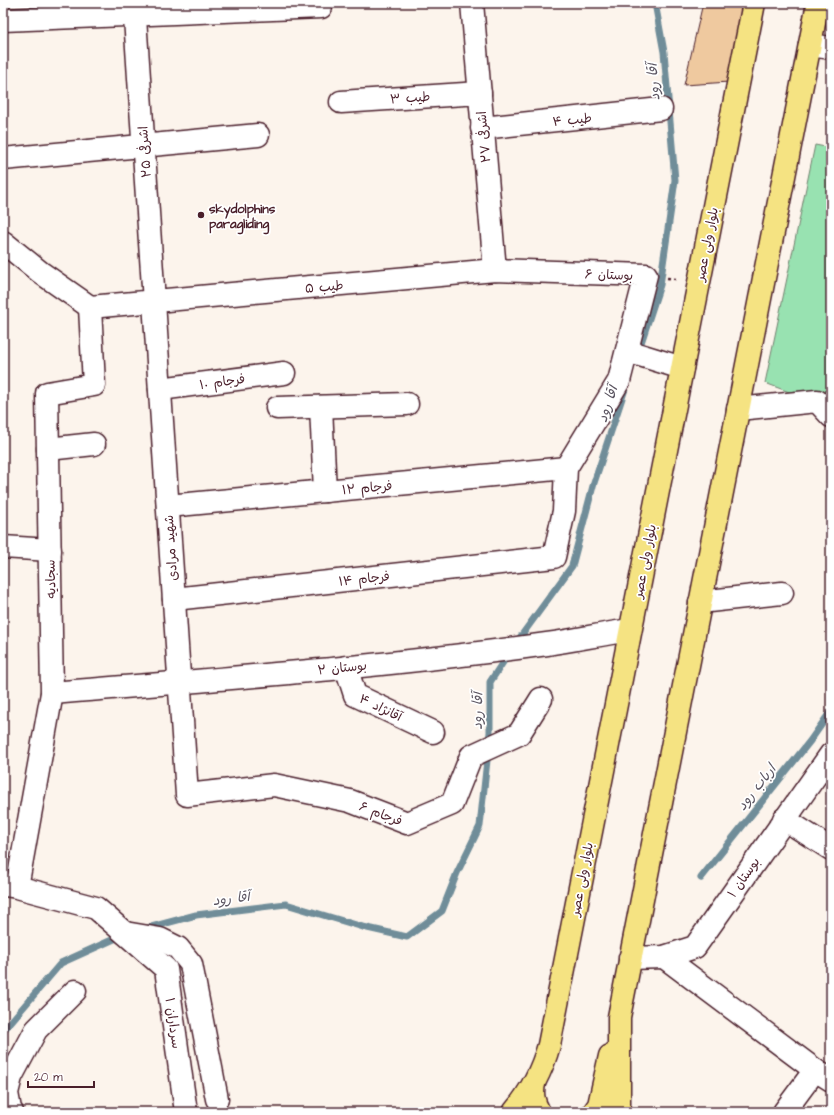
<svg xmlns="http://www.w3.org/2000/svg" width="834" height="1115" font-family="'Architects Daughter','Playpen Sans Arabic',sans-serif">
  <rect width="100%" height="100%" fill="#fcf4ec"/>
  <filter id="ink" filterUnits="userSpaceOnUse"><feTurbulence type="fractalNoise" baseFrequency=".025" numOctaves="2"/><feDisplacementMap in="SourceGraphic" scale="8" xChannelSelector="R" yChannelSelector="G"/><feConvolveMatrix kernelMatrix="1 2 1 2 8 2 1 2 1" color-interpolation-filters="sRGB"/></filter>
  <g filter="url(#ink)">
    <path fill="#98e2b1" stroke="#71806e" d="M815,145L831,148V416L819,403L765,383Z"/>
    <g fill="none" stroke-linecap="round" stroke-linejoin="round">
      <g stroke="#6f8d99" stroke-width="7">
        <path d="M638,352L660,285L675,180L664,52L655,3"/>
        <path d="M516,643L572,566L593,486L626,386"/>
        <path d="M701,878L810,741L831,711"/>
        <path d="M144,929L196,915L286,904L363,927L407,937L442,911L457,873L480,826L490,732V682L509,653"/>
        <path d="M3,1031L61,963L123,935"/>
      </g>
    </g>
    <path fill="#efc99f" stroke="#4a1f2b" d="M703,3H747L729,82L684,85Z"/>
    <g fill="none" stroke-linecap="round" stroke-linejoin="round">
      <defs>
        <g id="minor">
          <path d="M134,3L187,795L274,785L350,801L407,823L452,804L471,756L519,734L541,699"/>
          <path d="M472,3L495,270"/>
          <path d="M3,20L321,7"/>
          <path d="M810,45L831,48"/>
          <path d="M341,102L480,93"/>
          <path d="M482,128L661,109"/>
          <path d="M3,159L258,135"/>
          <path d="M3,242L40,272L90,307L495,270L646,275L619,381L566,468L564,511L554,557L174,599"/>
          <path d="M627,351L682,368"/>
          <path d="M160,389L284,373"/>
          <path d="M321,407L325,491"/>
          <path d="M277,408L407,404"/>
          <path d="M738,409L817,401L831,416"/>
          <path d="M48,449L94,444"/>
          <path d="M168,506L566,468"/>
          <path d="M3,547L50,550"/>
          <path d="M700,602L782,593"/>
          <path d="M346,667L355,695L433,732"/>
          <path d="M52,693C217,679 383,667 547,644C575,640 602,634 630,630"/>
          <path d="M784,819L831,849"/>
          <path d="M4,885L17,887L96,908L166,969L186,1112"/>
          <path d="M17,887L52,693L47,393L94,385L90,307"/>
          <path d="M125,933L160,939L178,948L191,964L217,1099"/>
          <path d="M664,957L815,1070"/>
          <path d="M630,958L664,957L695,947L831,754"/>
          <path d="M12,1112L10,1109L7,1093L11,1077L36,1030L75,991"/>
          <path d="M784,1112L815,1070L831,1080"/>
        </g>
        <g id="major">
          <path d="M534,1083C532,1094 533,1102 539,1112"/>
          <path d="M514,1112C530,1093 542,1070 549,1045L754,3"/>
          <path d="M594,1112L599,1105L610,1056"/>
          <path d="M619,1112V1017L818,3"/>
        </g>
      </defs>
      <use href="#minor" stroke="#4a1f2b" stroke-width="25"/>
      <use href="#major" stroke="#4a1f2b" stroke-width="25"/>
      <path stroke="#4a1f2b" stroke-width="2.5" stroke-dasharray="3 3" stroke-linecap="butt" d="M667,278L676,279"/>
      <use href="#minor" stroke="#fff" stroke-width="22"/>
      <use href="#major" stroke="#f5e382" stroke-width="22"/>
    </g>
  </g>
  <circle fill="#4a1f2b" stroke="#fff" stroke-width="1.5" cx="201" cy="215" r="4"/>
  <g text-anchor="middle" stroke-width="3.5" stroke-linejoin="round" paint-order="stroke">
    <g font-size="13" fill="#4a1f2b" stroke="#fff">
      <text transform="translate(410 97) rotate(-4)" y="5">طیب ۳</text>
      <text transform="translate(572 119) rotate(-6)" y="5">طیب ۴</text>
      <text transform="translate(483 137) rotate(-95)" y="5">اشرفی ۲۷</text>
      <text transform="translate(144 152) rotate(-94)" y="5">اشرفی ۲۵</text>
      <text transform="translate(706 244) rotate(-79)" y="5">بلوار ولی عصر</text>
      <text transform="translate(609 274) rotate(2)" y="5">بوستان ۶</text>
      <text transform="translate(324 286) rotate(-5)" y="5">طیب ۵</text>
      <text transform="translate(222 381) rotate(-8)" y="5">فرجام ۱۰</text>
      <text transform="translate(367 487) rotate(-5)" y="5">فرجام ۱۲</text>
      <text transform="translate(170 548) rotate(-94)" y="5">شهید مرادی</text>
      <text transform="translate(644 561) rotate(-79)" y="5">بلوار ولی عصر</text>
      <text transform="translate(364 578) rotate(-6)" y="5">فرجام ۱۴</text>
      <text transform="translate(50 579) rotate(-91)" y="5">سجادیه</text>
      <text transform="translate(342 667) rotate(-6)" y="5">بوستان ۲</text>
      <text transform="translate(381 707) rotate(26)" y="5">آقانژاد ۴</text>
      <text transform="translate(381 813) rotate(21)" y="5">فرجام ۶</text>
      <text transform="translate(743 877) rotate(-55)" y="5">بوستان ۱</text>
      <text transform="translate(581 879) rotate(-79)" y="5">بلوار ولی عصر</text>
      <text transform="translate(174 1023) rotate(82)" y="5">سرداران ۱</text>
    </g>
    <g font-size="13" font-weight="bold" fill="#4a1f2b" stroke="#fff" text-anchor="start">
      <text x="209" y="213">skydolphins<tspan x="209" dy="15">paragliding</tspan></text>
    </g>
    <g font-size="14" font-style="italic" fill="#5c5662" stroke="#fff">
      <text transform="translate(653 82) rotate(-95)" y="5">آقا رود</text>
      <text transform="translate(607 404) rotate(-72)" y="5">آقا رود</text>
      <text transform="translate(477 711) rotate(-89)" y="5">آقا رود</text>
      <text transform="translate(756 787) rotate(-52)" y="5">ارباب رود</text>
      <text transform="translate(231 898) rotate(-7)" y="5">آقا رود</text>
    </g>
  </g>
  <rect width="834" height="1115" fill="none" stroke="#fff" stroke-width="16"/>
  <rect x="8" y="8" width="818" height="1099" fill="none" stroke="#4a1f2b" stroke-width="1.5" filter="url(#ink)"/>
  <path d="M28 1081v6h66v-6" fill="none" stroke="#4a1f2b" stroke-width="2"/>
  <text x="34" y="1081" font-size="12" fill="#4a1f2b" stroke="#ffffff" stroke-width="3" paint-order="stroke">20 m</text>
</svg>
